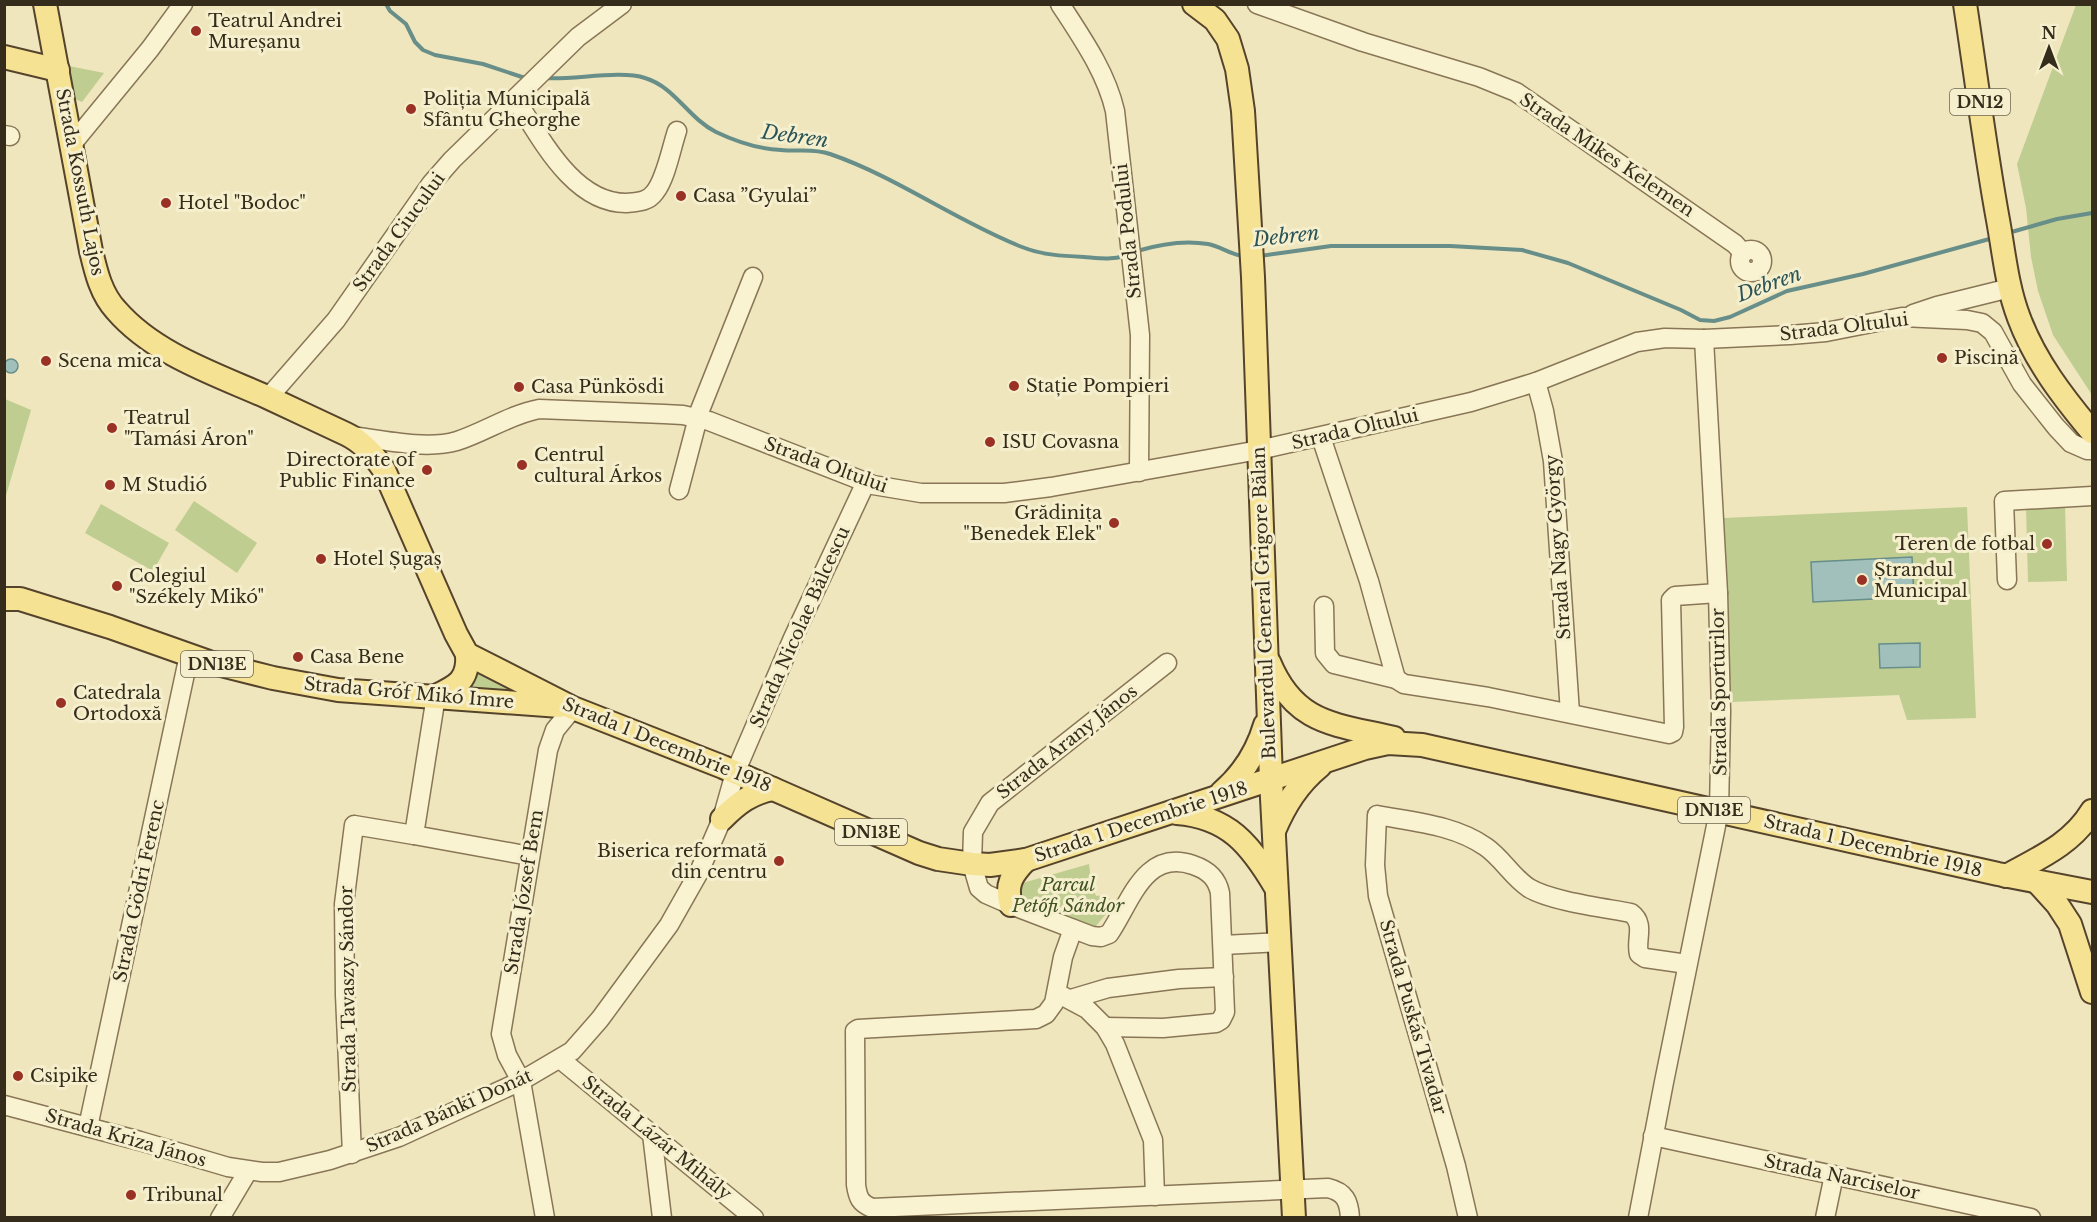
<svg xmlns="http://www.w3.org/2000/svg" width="2097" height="1222" font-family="'Libre Baskerville',serif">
  <rect width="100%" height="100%" fill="#efe6bd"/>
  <g fill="#bfcd91">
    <path d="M2076,5H2092V395L2053,335L2038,291L2031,257L2026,208L2017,164Z"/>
    <path d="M69,66L104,73L82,102L75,99Z"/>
    <path d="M5,399L31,410L5,499Z"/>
    <path d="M194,501L257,543L237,573L175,530Z"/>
    <path d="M101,504L169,543L153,571L85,533Z"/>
    <path d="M2065,505L2067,581L2028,582L2026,506Z"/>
    <path d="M1967,507L1976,718L1907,720L1899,695L1731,702L1724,518Z"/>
    <path d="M473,669L547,699L461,689Z"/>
    <path d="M1089,864L1092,886L1096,896L1105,895L1115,903L1091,932L1015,897L1019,884Z"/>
  </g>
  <g fill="#a1c0bb" stroke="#688e89" stroke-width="1.5">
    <circle cx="11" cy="366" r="7"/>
    <path d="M1912,557L1914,597L1813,602L1811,562Z"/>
    <path d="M1920,643V667L1880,668L1879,644Z"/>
  </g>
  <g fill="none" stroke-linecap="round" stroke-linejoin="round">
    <g stroke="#688e89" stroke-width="4">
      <path d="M386,4L390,11L406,24L415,42L423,50L435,55L483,64L522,77H529"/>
      <path d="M546,78C573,80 621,70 645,78C675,87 688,118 716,132C737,142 758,149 781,150C798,152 813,148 830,154C897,177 956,221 1022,247C1042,255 1063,256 1084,257C1098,258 1111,260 1125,256"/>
      <path d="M2008,233L2057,219L2092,213"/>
      <path d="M1137,251C1160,244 1185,240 1208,244C1220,246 1231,255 1243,256"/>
      <path d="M1260,256L1331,246H1450L1522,250L1568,263L1681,310L1700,320L1714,321L1730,317L1787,291L1863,274L1993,238"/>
    </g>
    <defs>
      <g id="minor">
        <path d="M1060,4C1082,38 1106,72 1115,111L1140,335L1139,472"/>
        <path d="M1257,4L1363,42L1479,77L1516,92L1735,244L1743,253"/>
        <path d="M516,100C541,138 573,203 626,203C638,202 648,202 655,192C666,178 671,149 677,131"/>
        <path d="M4,135L10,136"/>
        <path d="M72,144L150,49L183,4"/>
        <circle cx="1751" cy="261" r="11"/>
        <path d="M1913,314L1937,306L2010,288"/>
        <path d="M1536,382L1544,411L1553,461L1570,713"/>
        <path d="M268,398L336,320L431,184L452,160L578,37L622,4"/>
        <path d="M351,436C382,440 427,450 457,441C485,432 509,415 539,409L664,414L683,415L709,421L873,485L921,493H1004L1051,487L1259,450L1471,402L1536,382L1637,342L1665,338L1704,339L1790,335L1826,332L1902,317L1967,320L1982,323L1993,332L2022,384L2056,427L2071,443L2087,450H2092"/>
        <path d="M1321,437L1369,581L1396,679"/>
        <path d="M679,490L700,410L753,277"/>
        <path d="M2007,580L2004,501L2092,496"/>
        <path d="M1324,606L1325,653L1334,664L1396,679L1404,684L1488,697L1669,734L1673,732L1674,727L1671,600L1675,596L1718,593"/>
        <path d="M436,696L414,835L530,856"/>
        <path d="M1073,929L1063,957L1054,1003L1046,1014L1036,1019L858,1029L855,1031L856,1185C858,1198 860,1203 872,1208L1328,1188C1345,1192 1349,1201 1350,1218"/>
        <path d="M1223,945L1280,942"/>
        <path d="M1057,993L1087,1009L1105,1027L1115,1044L1153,1140L1155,1196"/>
        <path d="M1071,999L1108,988L1179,979L1224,977"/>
        <path d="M1105,1027L1163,1028L1216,1023L1221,1020L1225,1012L1220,893C1217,878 1208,870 1193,865C1144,848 1130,904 1109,934L1101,937L1092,936L1011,905L986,894L979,888L972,864L973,832L990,803L1167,663"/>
        <path d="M560,1059L754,1218"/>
        <path d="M4,1105L140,1141L228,1167L262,1172H279L330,1160L399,1137L521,1081L572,1051L600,1019L669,925L699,872L722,819L735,773L793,638L866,482"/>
        <path d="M88,1127L189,655"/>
        <path d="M652,1134L662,1218"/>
        <path d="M1653,1136L2031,1218"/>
        <path d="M352,1154L345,995L344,904L354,825L414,835"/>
        <path d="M220,1218L248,1171"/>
        <path d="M545,1218L521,1081L507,1055L501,1034L548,750L555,730L573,708"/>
        <path d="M1468,1218L1456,1166L1378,896L1375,865L1377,815C1414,822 1455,825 1486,847C1502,858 1513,878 1529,888C1550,901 1605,908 1631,913C1646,924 1635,940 1639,954L1645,958L1687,964"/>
        <path d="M1638,1218L1664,1082L1719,811L1721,711L1718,593L1704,339"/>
        <path d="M1825,1218L1834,1175"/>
      </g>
      <g id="major">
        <path d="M45,4L91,251C96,272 101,294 116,310C154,354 215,374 267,397C293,409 320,422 346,434C363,442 374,455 384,470L456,634L467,654L573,708L723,767L919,853L938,859L972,864L990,865L1026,860L1365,748L1388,743L1422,745L1998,874L2092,892"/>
        <path d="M1194,4L1215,20L1228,39L1237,69L1243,111L1253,277L1271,779L1294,1218"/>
        <path d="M1965,4C1976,76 1985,149 1998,220C2004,253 2007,287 2019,318C2035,361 2063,397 2092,432"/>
        <path d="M4,57L58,70"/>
        <path d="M4,599H20L110,627L209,662L273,678L338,690L560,706"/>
        <path d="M1269,662C1295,725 1335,724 1394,738"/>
        <path d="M436,696C457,686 469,680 467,654"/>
        <path d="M1222,792C1243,774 1257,752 1265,725"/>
        <path d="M1177,813C1228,817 1250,844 1275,886"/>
        <path d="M722,819C738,803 751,793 773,789"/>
        <path d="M1274,831C1285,805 1298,784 1320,766"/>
        <path d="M2006,876C2039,858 2072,844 2092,811"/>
        <path d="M2037,882L2057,904L2070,924L2092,992"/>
        <path d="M1011,905C1005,885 1012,874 1026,860"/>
      </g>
    </defs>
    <use href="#minor" stroke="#887656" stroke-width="21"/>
    <use href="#major" stroke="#55432b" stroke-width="26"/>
    <use href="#minor" stroke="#faf3d1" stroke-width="18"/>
    <use href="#major" stroke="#f5e293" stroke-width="22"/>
  </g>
  <g fill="#993124" stroke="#f6efcd" stroke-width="2">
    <circle cx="196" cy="31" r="6"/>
    <circle cx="411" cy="109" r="6"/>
    <circle cx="681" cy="196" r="6"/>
    <circle cx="166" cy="203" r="6"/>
    <circle cx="1942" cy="358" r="6"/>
    <circle cx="46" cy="361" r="6"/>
    <circle cx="1014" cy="386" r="6"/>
    <circle cx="519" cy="387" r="6"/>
    <circle cx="112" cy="428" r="6"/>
    <circle cx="990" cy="442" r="6"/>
    <circle cx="522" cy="465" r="6"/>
    <circle cx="427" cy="470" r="6"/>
    <circle cx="110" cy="485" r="6"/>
    <circle cx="1114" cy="523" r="6"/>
    <circle cx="2047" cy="544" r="6"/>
    <circle cx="321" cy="559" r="6"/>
    <circle cx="1862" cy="580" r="6"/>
    <circle cx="117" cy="586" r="6"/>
    <circle cx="298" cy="657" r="6"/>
    <circle cx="61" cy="703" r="6"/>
    <circle cx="779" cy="861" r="6"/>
    <circle cx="18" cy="1076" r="6"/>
    <circle cx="131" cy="1195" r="6"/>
  </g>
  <g text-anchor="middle" stroke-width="6" stroke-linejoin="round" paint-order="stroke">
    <g fill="#f6efcd" stroke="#706650" stroke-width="1.5">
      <rect x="1950" y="89" width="60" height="26" rx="4.5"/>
      <rect x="181" y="651" width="72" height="26" rx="4.5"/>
      <rect x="1678" y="797" width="72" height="26" rx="4.5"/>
      <rect x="835" y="819" width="72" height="26" rx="4.5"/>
    </g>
    <g font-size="16" font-weight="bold" fill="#362c1b">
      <text x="1980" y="108">DN12</text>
      <text x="217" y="670">DN13E</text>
      <text x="1714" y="816">DN13E</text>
      <text x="871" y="838">DN13E</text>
    </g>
    <g font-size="18" fill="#362c1b" stroke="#f6efcd" text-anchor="start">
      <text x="208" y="27">Teatrul Andrei<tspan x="208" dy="21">Mureșanu</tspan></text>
      <text x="423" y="105">Poliția Municipală<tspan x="423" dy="21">Sfântu Gheorghe</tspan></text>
      <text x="693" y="202">Casa ”Gyulai”</text>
      <text x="178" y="209">Hotel "Bodoc"</text>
      <text x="1954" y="364">Piscină</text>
      <text x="58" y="367">Scena mica</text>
      <text x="1026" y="392">Stație Pompieri</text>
      <text x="531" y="393">Casa Pünkösdi</text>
      <text x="124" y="424">Teatrul<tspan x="124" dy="21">"Tamási Áron"</tspan></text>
      <text x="1002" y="448">ISU Covasna</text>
      <text x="534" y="461">Centrul<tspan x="534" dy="21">cultural Árkos</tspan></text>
      <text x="415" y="466" text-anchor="end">Directorate of<tspan x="415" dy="21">Public Finance</tspan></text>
      <text x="122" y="491">M Studió</text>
      <text x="1102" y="519" text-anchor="end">Grădinița<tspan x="1102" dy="21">"Benedek Elek"</tspan></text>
      <text x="2035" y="550" text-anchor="end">Teren de fotbal</text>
      <text x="333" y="565">Hotel Șugaș</text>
      <text x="1874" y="576">Ștrandul<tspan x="1874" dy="21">Municipal</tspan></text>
      <text x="129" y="582">Colegiul<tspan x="129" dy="21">"Székely Mikó"</tspan></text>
      <text x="310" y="663">Casa Bene</text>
      <text x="73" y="699">Catedrala<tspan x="73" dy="21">Ortodoxă</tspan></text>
      <text x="767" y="857" text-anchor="end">Biserica reformată<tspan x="767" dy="21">din centru</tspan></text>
      <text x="30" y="1082">Csipike</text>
      <text x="143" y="1201">Tribunal</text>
    </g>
    <g font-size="18" fill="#362c1b" stroke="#f6efcd">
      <text transform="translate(1607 155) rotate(34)" y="6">Strada Mikes Kelemen</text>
      <text transform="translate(80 182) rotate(79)" y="6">Strada Kossuth Lajos</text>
      <text transform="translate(1128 231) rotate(-96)" y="6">Strada Podului</text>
      <text transform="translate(399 232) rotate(-54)" y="6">Strada Ciucului</text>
      <text transform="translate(1844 327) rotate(-7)" y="6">Strada Oltului</text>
      <text transform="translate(1355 429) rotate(-13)" y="6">Strada Oltului</text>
      <text transform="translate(826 465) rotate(20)" y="6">Strada Oltului</text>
      <text transform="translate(1558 547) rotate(-94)" y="6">Strada Nagy György</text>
      <text transform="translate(1264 603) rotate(-92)" y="6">Bulevardul General Grigore Bălan</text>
      <text transform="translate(800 627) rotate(-66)" y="6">Strada Nicolae Bălcescu</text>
      <text transform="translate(1719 692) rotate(-91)" y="6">Strada Sporturilor</text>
      <text transform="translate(409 693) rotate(5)" y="6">Strada Gróf Mikó Imre</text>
      <text transform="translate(1067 742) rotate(-38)" y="6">Strada Arany János</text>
      <text transform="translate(667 745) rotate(22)" y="6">Strada 1 Decembrie 1918</text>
      <text transform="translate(1141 822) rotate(-18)" y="6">Strada 1 Decembrie 1918</text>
      <text transform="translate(1873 846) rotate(13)" y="6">Strada 1 Decembrie 1918</text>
      <text transform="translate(139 891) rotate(-78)" y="6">Strada Gödri Ferenc</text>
      <text transform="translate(524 892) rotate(-81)" y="6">Strada József Bem</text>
      <text transform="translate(348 989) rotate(-91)" y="6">Strada Tavaszy Sándor</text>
      <text transform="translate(1413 1017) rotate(74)" y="6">Strada Puskás Tivadar</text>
      <text transform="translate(449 1111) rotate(-24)" y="6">Strada Bánki Donát</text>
      <text transform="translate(126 1138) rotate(16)" y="6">Strada Kriza János</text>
      <text transform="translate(657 1138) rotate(39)" y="6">Strada Lázár Mihály</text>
      <text transform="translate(1842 1177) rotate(12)" y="6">Strada Narciselor</text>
    </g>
    <g font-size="18" font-style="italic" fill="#415421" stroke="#f6efcd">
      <text x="1068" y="891">Parcul<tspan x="1068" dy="21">Petőfi Sándor</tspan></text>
    </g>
    <g font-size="20" font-style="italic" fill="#2a5457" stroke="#f6efcd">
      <text transform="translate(795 136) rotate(8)" y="7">Debren</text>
      <text transform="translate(1286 236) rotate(-6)" y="7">Debren</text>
      <text transform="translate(1769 284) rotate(-20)" y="7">Debren</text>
    </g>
  </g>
  <rect width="2097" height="1222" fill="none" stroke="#362c1b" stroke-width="12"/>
  <g transform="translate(2049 48)" stroke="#f6efcd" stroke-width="4.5" paint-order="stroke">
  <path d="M0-4.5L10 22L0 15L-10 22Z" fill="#362c1b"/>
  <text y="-9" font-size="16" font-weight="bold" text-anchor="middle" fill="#362c1b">N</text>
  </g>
</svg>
